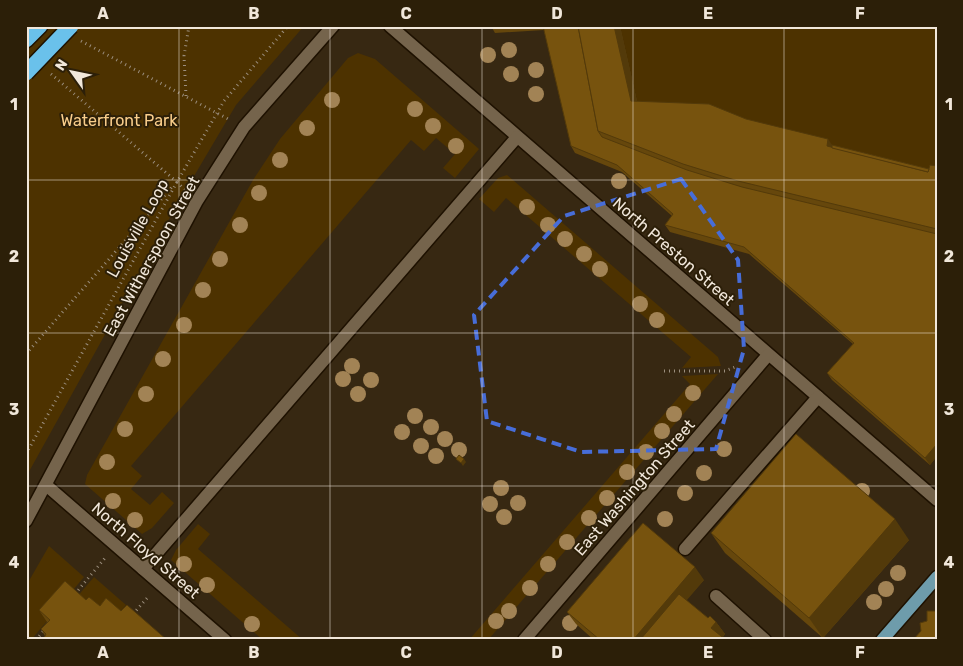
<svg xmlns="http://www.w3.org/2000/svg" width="963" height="666" font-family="Rubik,sans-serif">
  <rect width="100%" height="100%" fill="#372812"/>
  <g fill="#4d3200">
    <path d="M26,26H304L236,105L174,210L26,477Z"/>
    <path d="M620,26H937V177L640,114Z"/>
    <path d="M358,53L375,59L479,149L455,178L443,168L455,154L436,138L424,151L411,140L131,466L142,476L131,489L150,505L162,492L174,503L152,528L142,534L85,484L87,475L253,180L280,139L348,58Z"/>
    <path d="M507,175L718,357L721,366L682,368L691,357L506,198L494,212L479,199L498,178Z"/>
    <path d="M718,374L488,640H469L690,384L682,376Z"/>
    <path d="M198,524L210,534L198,549L303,640H263L171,560L176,550Z"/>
    <path d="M49,546L84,577L31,640H28L26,586Z"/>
    <path d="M94,577L126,605L111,622L76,598Z"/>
  </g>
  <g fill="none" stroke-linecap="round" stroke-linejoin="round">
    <defs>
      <g id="minor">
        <path d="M390,26L937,500"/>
        <path d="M46,485L225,640"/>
        <path d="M26,521L197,201L244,127L333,26"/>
        <path d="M685,549L818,397"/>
        <path d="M143,569L517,137"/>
        <path d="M716,596L765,640"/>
        <path d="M524,640L768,355"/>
      </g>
      <path id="major" d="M882,640L937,577"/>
      <path id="highway" d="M26,40L40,26"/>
    </defs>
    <use href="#minor" stroke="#1e1100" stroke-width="15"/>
    <use href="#major" stroke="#1e1100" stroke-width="15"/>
    <use href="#highway" stroke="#1e1100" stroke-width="18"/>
    <g stroke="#9b8e7d" stroke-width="3" stroke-dasharray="1 4" stroke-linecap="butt">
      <path d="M81,41L230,120"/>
      <path d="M51,74L177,182"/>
      <path d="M186,96L184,56L189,26"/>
      <path d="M177,182L185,190"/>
      <path d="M26,354L172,187"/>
      <path d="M664,371H725L735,367"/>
      <path d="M26,454L177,182L224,101L288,26"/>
      <path d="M75,594L105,558"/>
      <path d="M133,614L149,596"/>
      <path d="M36,640L45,629"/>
    </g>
    <use href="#minor" stroke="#75644c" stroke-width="12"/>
    <use href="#major" stroke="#6e9cab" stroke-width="12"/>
    <use href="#highway" stroke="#6ac1eb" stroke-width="15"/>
    <defs>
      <path id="highway-bridge" d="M26,73L71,26"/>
    </defs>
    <use href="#highway-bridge" stroke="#1e1100" stroke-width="18" stroke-linecap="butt"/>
    <use href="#highway-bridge" stroke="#6ac1eb" stroke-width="15"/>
  </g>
  <g fill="#a28355">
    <circle cx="509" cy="50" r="8"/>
    <circle cx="488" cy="55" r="8"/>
    <circle cx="536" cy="70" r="8"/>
    <circle cx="511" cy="74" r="8"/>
    <circle cx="536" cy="94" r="8"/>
    <circle cx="332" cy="100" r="8"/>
    <circle cx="415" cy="109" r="8"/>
    <circle cx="433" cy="126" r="8"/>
    <circle cx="307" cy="128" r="8"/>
    <circle cx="456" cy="146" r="8"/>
    <circle cx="280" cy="160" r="8"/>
    <circle cx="619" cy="181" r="8"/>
    <circle cx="259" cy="193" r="8"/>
    <circle cx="527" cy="207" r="8"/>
    <circle cx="240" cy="225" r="8"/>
    <circle cx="548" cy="225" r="8"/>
    <circle cx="565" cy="239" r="8"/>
    <circle cx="584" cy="254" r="8"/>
    <circle cx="220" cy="259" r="8"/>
    <circle cx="600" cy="269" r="8"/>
    <circle cx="203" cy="290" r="8"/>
    <circle cx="640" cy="304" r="8"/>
    <circle cx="657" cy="320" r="8"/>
    <circle cx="184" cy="325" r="8"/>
    <circle cx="163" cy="359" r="8"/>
    <circle cx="352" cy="366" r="8"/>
    <circle cx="343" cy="379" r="8"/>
    <circle cx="371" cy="380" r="8"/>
    <circle cx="693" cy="393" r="8"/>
    <circle cx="146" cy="394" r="8"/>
    <circle cx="358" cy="394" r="8"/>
    <circle cx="674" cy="414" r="8"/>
    <circle cx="415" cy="416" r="8"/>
    <circle cx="431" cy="427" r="8"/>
    <circle cx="125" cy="429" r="8"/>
    <circle cx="662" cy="431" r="8"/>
    <circle cx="402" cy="432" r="8"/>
    <circle cx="445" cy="439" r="8"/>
    <circle cx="421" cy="446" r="8"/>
    <circle cx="724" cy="449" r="8"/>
    <circle cx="459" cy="450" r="8"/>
    <circle cx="646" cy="452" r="8"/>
    <circle cx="436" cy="456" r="8"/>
    <circle cx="107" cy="462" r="8"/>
    <circle cx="627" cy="472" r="8"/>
    <circle cx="704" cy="473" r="8"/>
    <circle cx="501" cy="488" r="8"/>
    <circle cx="862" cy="491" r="8"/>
    <circle cx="685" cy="493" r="8"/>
    <circle cx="607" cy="498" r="8"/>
    <circle cx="113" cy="501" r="8"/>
    <circle cx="518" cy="503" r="8"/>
    <circle cx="490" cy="504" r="8"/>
    <circle cx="504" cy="517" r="8"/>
    <circle cx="589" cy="518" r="8"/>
    <circle cx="665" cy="519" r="8"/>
    <circle cx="135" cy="520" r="8"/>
    <circle cx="567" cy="542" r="8"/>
    <circle cx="184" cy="564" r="8"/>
    <circle cx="548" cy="564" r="8"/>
    <circle cx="898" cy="573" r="8"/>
    <circle cx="207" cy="585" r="8"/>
    <circle cx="530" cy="588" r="8"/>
    <circle cx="886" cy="589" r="8"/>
    <circle cx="874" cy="602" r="8"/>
    <circle cx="509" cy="611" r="8"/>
    <circle cx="496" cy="621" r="8"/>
    <circle cx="570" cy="623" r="8"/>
    <circle cx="252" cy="624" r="8"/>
  </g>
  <g fill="#66470c">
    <path d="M491,26H620L637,101L746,119L832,145L929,169L937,166V456L930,465L832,380L827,373L853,344L749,254L670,232L665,225L672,216L622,172L575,153L571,146L544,30L495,33Z"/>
    <path d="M711,533L909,540L823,638L725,553Z"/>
    <path d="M704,580L686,600L708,618L716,622L725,634L723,637L726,640H594L576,624L567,612Z"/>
    <path d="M86,600L100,606L121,611L45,636L41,629L47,622L39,610Z"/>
  </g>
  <g fill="#533a0a">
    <path d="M614,26H620L640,114L631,101Z"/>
    <path d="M828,139L837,152L827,146Z"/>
    <path d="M937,444V456L930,465L925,458Z"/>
    <path d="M464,459L466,462L463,466L461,463Z"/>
    <path d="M895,519L909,540L823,638L809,618Z"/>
    <path d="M695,567L704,580L653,640H633Z"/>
    <path d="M716,622L725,634L720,640L711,628Z"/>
  </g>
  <g fill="#77530e" stroke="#533a0a">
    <path d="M543,26H578L598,131L602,137L687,170L742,187L937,234V444L925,458L827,373L854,343L744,247L665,225L673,214L617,165L571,146Z"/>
    <path d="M578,26H614L631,101L709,104L746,119L828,139L827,146L928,172L930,165L937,166V229L738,181L683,164L598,131Z"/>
    <path d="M832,145L929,169L928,172L832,148Z"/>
    <path d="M796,434L895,519L809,618L711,533Z"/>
    <path d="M459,455L464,459L461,463L456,459Z"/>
    <path d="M643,523L695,567L633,640H600L567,612Z"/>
    <path d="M65,581L86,600L89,597L100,606L106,598L121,611L127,605L167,640H43L46,634L41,629L50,620L39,610Z"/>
    <path d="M679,594L708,618L710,616L716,622L711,628L726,640H640Z"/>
    <path d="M927,611H937V640H913L921,631L920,623L927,621Z"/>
  </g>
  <path fill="none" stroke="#476dd8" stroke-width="4" stroke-dasharray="10 6" stroke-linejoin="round" d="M681,179L738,260L744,349L716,449L581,452L487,421L474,315L564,216Z"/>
  <path fill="none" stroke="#f1e7da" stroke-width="1" stroke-opacity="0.55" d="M179,26V640M330,26V640M482,26V640M633,26V640M784,26V640M26,180H937M26,333H937M26,486H937"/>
  <g text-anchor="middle" stroke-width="4" stroke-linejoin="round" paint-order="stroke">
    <g font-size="16" fill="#face8b" stroke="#2c1f08">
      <text x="119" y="126">Waterfront Park</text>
    </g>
    <g font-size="16" fill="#f1e7da" stroke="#2c1f08">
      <text transform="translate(137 228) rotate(-61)" y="6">Louisville Loop</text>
      <text transform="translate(674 251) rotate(41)" y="6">North Preston Street</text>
      <text transform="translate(151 256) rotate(-61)" y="6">East Witherspoon Street</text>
      <text transform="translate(634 487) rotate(-49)" y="6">East Washington Street</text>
      <text transform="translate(146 550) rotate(41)" y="6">North Floyd Street</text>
    </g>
  </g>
  <rect width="963" height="666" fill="none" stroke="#2c1f08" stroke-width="55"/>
  <g transform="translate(72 72) rotate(303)" stroke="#2c1f08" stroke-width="4" paint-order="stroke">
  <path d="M0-4L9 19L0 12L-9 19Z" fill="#f1e7da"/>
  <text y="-8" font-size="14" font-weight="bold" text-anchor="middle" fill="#f1e7da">N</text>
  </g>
  <rect x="28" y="28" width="908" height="610" fill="none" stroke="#f1e7da" stroke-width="2"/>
  <g font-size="16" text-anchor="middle" font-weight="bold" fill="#f1e7da">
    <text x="103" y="19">A</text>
    <text x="254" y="19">B</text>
    <text x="406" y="19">C</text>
    <text x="557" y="19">D</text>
    <text x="708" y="19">E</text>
    <text x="860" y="19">F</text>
    <text x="14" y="110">1</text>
    <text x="949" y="110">1</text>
    <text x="14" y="262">2</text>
    <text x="949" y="262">2</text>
    <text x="14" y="415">3</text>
    <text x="949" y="415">3</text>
    <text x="14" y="568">4</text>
    <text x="949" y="568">4</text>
    <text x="103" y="658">A</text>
    <text x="254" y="658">B</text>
    <text x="406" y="658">C</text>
    <text x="557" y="658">D</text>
    <text x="708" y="658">E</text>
    <text x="860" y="658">F</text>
  </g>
</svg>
